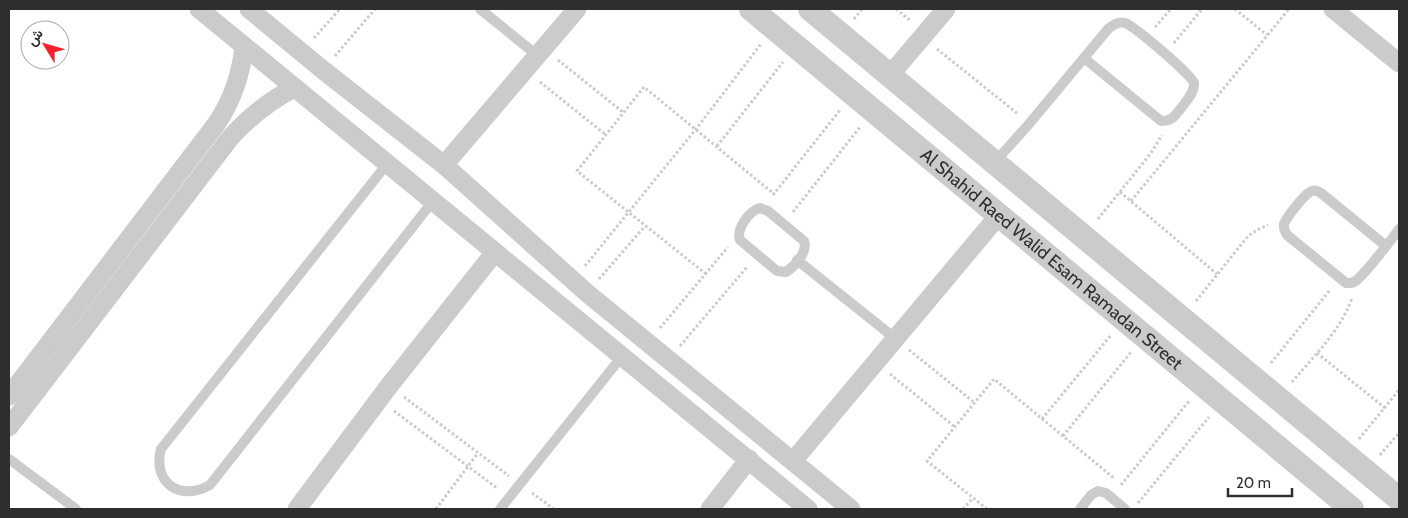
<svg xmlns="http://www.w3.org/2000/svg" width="1408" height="518" font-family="Cabin,Vazirmatn,sans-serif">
  <rect width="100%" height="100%" fill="#fff"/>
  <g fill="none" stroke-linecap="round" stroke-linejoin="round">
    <g stroke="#cbcbcb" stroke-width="3" stroke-dasharray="2.5 2.5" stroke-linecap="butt">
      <path d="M896,9L911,21"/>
      <path d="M1235,9L1267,35"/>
      <path d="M854,19L862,9"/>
      <path d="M1155,27L1171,9"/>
      <path d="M314,38L340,9"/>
      <path d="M1174,43L1202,9"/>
      <path d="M937,49L1018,114"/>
      <path d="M335,56L375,9"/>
      <path d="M558,60L624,113"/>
      <path d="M540,82L606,135"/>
      <path d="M717,146L783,62"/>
      <path d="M1120,192L1217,274"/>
      <path d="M773,195L840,110"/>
      <path d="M1131,201L1289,9"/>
      <path d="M793,212L860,127"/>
      <path d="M1098,219L1151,153L1162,135"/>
      <path d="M585,266L696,129L761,44"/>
      <path d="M706,274L577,171L644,87L774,194"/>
      <path d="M599,279L645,226"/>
      <path d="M1196,301L1248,236L1259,229L1268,225"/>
      <path d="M660,328L728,247"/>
      <path d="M680,346L747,267"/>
      <path d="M909,350L975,403"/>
      <path d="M1317,353L1385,408"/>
      <path d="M1271,363L1330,290"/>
      <path d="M890,374L955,427"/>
      <path d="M1292,382C1314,356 1341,330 1352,298"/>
      <path d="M404,397L509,476"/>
      <path d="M394,411L497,488"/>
      <path d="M1042,419L1111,335"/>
      <path d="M1063,436L1131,352"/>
      <path d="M1359,439L1399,390"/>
      <path d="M1380,455L1399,433"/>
      <path d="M1121,485L1189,401"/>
      <path d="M532,493L554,509"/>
      <path d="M1138,503L1209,417"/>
      <path d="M436,509L478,453"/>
      <path d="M963,509L973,498"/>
      <path d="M987,509L927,461L994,379L1115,479"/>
    </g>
    <g stroke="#cbcbcb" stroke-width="10">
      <path d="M480,9L538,56"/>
      <path d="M994,163L1029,124L1108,29C1113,25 1118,21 1125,23C1134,26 1192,75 1194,83C1195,92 1187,100 1182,107C1175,115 1173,121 1161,121L1084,58"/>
      <path d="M387,164L161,449C152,483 181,502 210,485L433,201"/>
      <path d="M760,208L768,211L804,241C808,252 795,266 786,272L777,271L740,240C736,229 749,211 760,208Z"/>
      <path d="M1386,246L1321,193C1317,191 1314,189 1310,192C1304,195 1286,218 1284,224C1283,229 1285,231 1287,235L1346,283C1348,283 1352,283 1354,282C1362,278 1392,239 1399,229"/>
      <path d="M797,260L896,339"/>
      <path d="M9,459L76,509"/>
      <path d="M500,509L623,355"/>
      <path d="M1080,509L1091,495L1098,491L1106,493L1125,509"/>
    </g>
    <g stroke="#cbcbcb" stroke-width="19">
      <path d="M199,9L808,509"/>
      <path d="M249,9L323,70L444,165L587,293L851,509"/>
      <path d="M1333,9L1399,63"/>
      <path d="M890,75L946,9"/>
      <path d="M444,165L577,9"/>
      <path d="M9,396L217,123C233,99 241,75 244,46"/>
      <path d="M9,427L230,138C249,117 269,101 294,88"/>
      <path d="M793,461L999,215"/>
      <path d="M297,509L389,386L495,252"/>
      <path d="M710,509L749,459"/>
    </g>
    <g stroke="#cbcbcb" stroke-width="24">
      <path id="s1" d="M751,9L1352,509"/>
      <path d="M810,9L1399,499"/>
    </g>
  </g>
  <g text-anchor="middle" stroke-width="5" stroke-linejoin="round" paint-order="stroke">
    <g font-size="18" fill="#2e2e2e" stroke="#fff">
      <text dy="6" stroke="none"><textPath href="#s1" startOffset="391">Al Shahid Raed Walid Esam Ramadan Street</textPath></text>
    </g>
  </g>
  <rect width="1408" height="518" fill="none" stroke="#2e2e2e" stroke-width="20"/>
  <g transform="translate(45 45) rotate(307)"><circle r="24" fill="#ffffff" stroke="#ababab"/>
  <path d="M0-4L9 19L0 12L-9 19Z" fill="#f4222b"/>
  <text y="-8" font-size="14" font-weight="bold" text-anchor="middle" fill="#2e2e2e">ش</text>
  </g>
  <path d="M1228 488v8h64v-8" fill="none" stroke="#2e2e2e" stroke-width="2.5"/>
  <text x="1236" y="488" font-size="15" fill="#2e2e2e" stroke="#ffffff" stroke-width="4" paint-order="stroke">20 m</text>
</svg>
